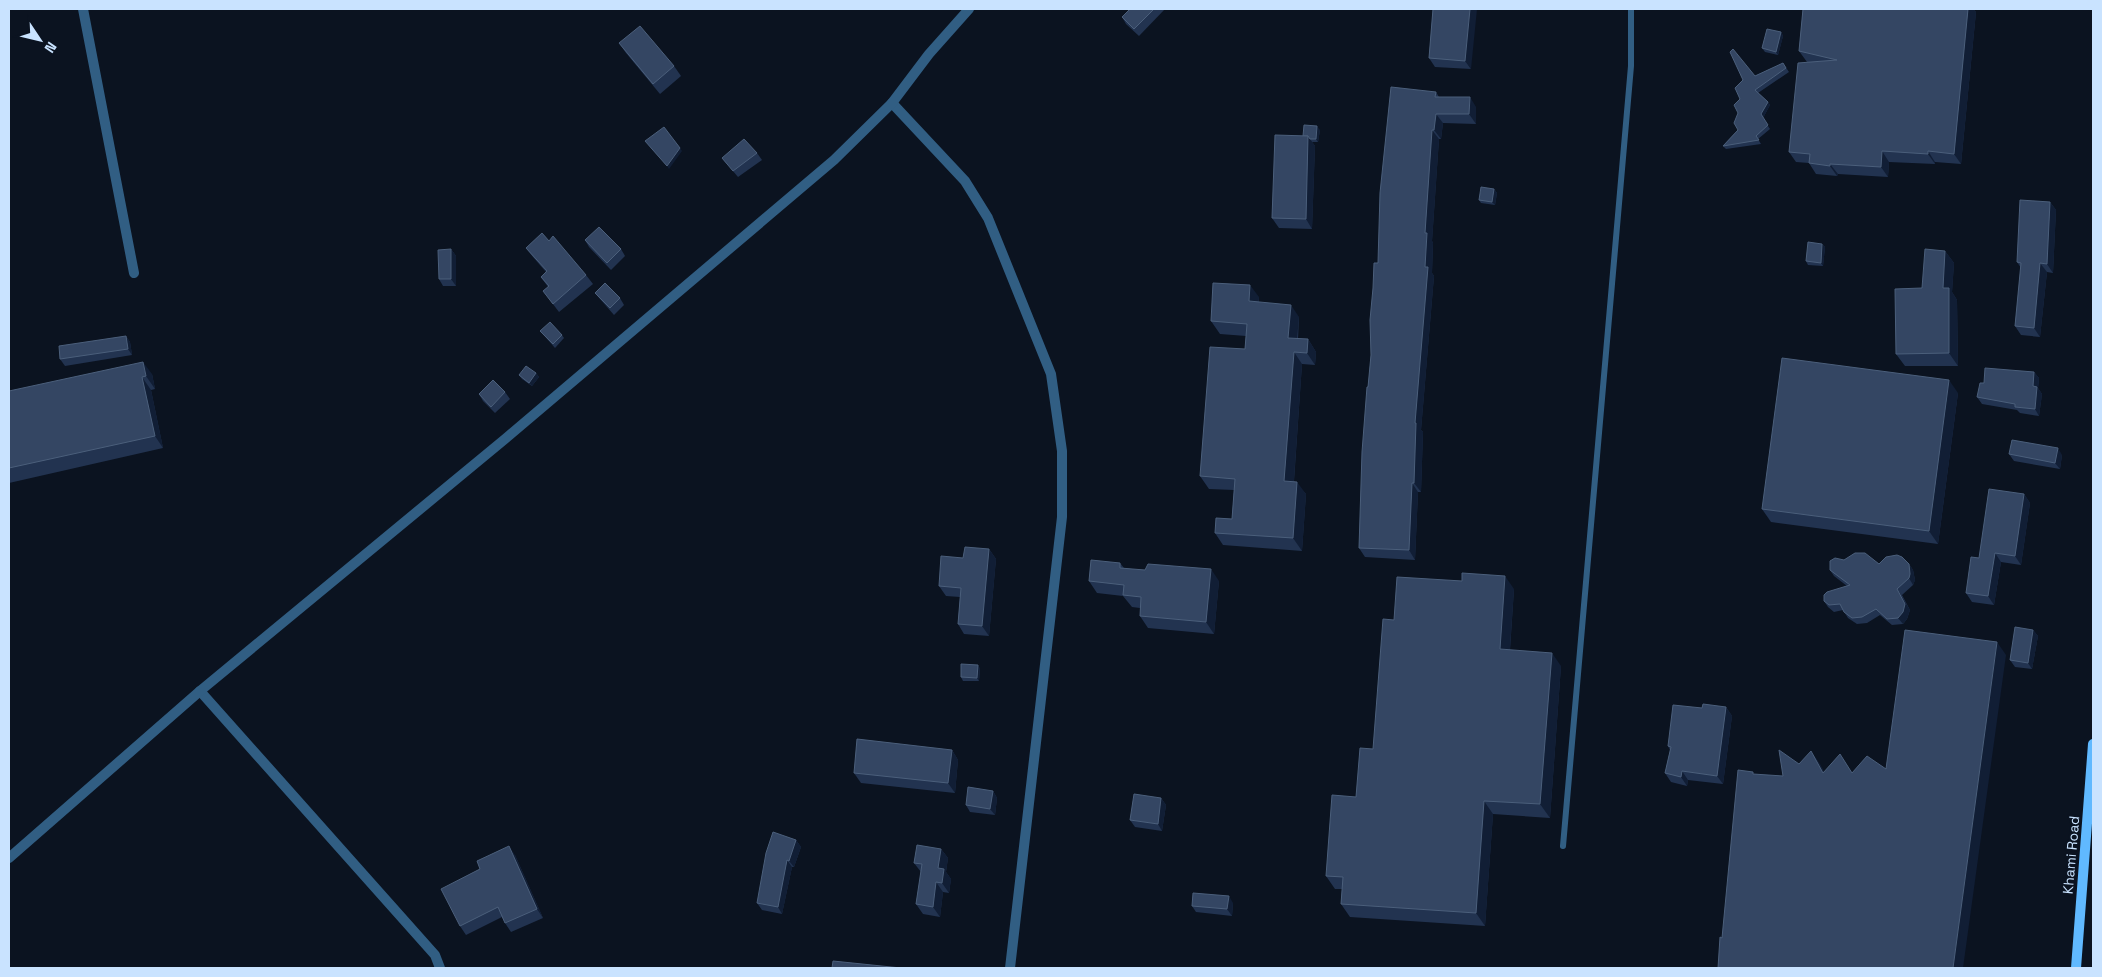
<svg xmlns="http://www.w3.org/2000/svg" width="2102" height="977" font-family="'Space Grotesk',sans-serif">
  <rect width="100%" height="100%" fill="#0b1320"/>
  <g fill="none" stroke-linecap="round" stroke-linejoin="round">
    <path stroke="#315e83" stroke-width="6" d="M1563,846L1631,66V9"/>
    <g stroke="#315e83" stroke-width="10">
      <path d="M83,9L134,273"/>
      <path d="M892,103L965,181L988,218L1051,374L1062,451V517L1010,968"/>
      <path d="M200,691L435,955L440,968"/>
      <path d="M9,858L200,691L505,439L834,160L892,103L929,54L969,9"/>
    </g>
    <path stroke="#60b9ff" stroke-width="10" d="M2076,968L2093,744"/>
  </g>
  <g fill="#223350">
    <path d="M1130,9H1165L1139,36L1126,24L1122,17Z"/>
    <path d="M1433,9L1471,69L1435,67L1429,58Z"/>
    <path d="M1803,9H1973L1976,12L1961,164L1935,162V164L1889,162L1888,177L1838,174L1837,176L1816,174L1809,163L1796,162L1789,152L1809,62H1807L1799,51Z"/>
    <path d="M1781,32L1783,36L1778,55L1765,52L1762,48Z"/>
    <path d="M619,43L674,66L681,76L660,94L626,53Z"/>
    <path d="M1783,63L1789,72L1758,93L1768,102L1770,105L1763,118L1770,129L1758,139L1761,144L1726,149L1723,146L1738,130V113L1755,76Z"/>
    <path d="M1436,92L1439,97L1476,107V124L1443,123L1441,139H1439L1432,241L1433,243L1432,273L1434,276L1421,430L1423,432L1421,492H1418L1415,560L1365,557L1359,548L1368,387L1371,355Z"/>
    <path d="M1320,130L1318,142H1312L1315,146L1312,229L1279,228L1272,218L1303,136Z"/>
    <path d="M757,153L762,160L738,177L722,158Z"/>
    <path d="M1494,189L1497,193L1495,205L1481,203L1479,200Z"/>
    <path d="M2050,202L2056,210L2053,273L2047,272L2040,337L2021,335L2015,326L2021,268L2017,262Z"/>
    <path d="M585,240L621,249L625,256L611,270L589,247Z"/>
    <path d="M549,241L586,275L593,284L559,312L543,291L548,287L541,277L546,272L533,257L526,248Z"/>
    <path d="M1822,244L1825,247L1823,266L1808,265L1806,261Z"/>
    <path d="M451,249L456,256V286H443L439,279Z"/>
    <path d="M1945,251L1954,263L1952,292L1957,300L1958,366H1905L1896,354L1922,288Z"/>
    <path d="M595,293L620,298L624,305L614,315L600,299Z"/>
    <path d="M1259,297V302L1299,317L1298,339H1308L1316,352L1315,365L1302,364L1294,481L1306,494L1302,551L1223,545L1215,533L1232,519L1234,490L1209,489L1200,476L1245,349L1246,336L1220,334L1211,321Z"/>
    <path d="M540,331L562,335L564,338L555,348Z"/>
    <path d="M126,336L130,342L132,355L65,366L60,359Z"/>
    <path d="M2034,372L2039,378L2038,388L2042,394L2039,416L2020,413L2017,410L1982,404L1977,397L1984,383Z"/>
    <path d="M536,373L539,377L532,386L522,379L519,375Z"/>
    <path d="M152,374L155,389L151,390L163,448L9,483V410Z"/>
    <path d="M505,392L510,399L495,413L483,401L479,394Z"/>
    <path d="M1958,393L1938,544L1771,522L1762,509Z"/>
    <path d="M2009,454L2062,455L2060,469L2014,461Z"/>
    <path d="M2024,494L2030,503L2021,565L2001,562L1994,605L1972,602L1966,593L1979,558Z"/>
    <path d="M989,549L996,559L989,636L964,634L958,624L960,597L946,596L939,586L963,558Z"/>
    <path d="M1844,560L1879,564H1909L1913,570L1915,580L1913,585L1902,595L1910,610L1907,619L1903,624L1892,625L1880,615L1867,623L1857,624L1848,618L1843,610L1834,612L1828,607L1824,601L1847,586L1834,576L1830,570Z"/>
    <path d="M1120,563L1124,568L1219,581L1214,634L1148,628L1140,616V608L1132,607L1123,596L1097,593L1089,581Z"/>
    <path d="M1514,589L1510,650L1561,666L1550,818L1493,814L1485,926L1350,917L1341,904L1342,889H1335L1326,876L1356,797L1373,749Z"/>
    <path d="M2033,630L2038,636L2032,669L2015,667L2010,660Z"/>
    <path d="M980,668L979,681H963L961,677Z"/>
    <path d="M1726,707L1732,716L1723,784L1688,780L1687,786L1671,782L1665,773L1670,750L1668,746L1702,708Z"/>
    <path d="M952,750L958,760L955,793L861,783L854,773Z"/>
    <path d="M993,791L997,798L995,815L970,812L966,805Z"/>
    <path d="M1161,798L1166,805L1162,831L1135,827L1130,820Z"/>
    <path d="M796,840L801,847L794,867H792L782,914L762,910L757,903Z"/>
    <path d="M941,849L948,858L946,872L951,879L949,893L943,892L940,917L923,914L916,904L921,872L914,863Z"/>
    <path d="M515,855L543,918L511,932L505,923L502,917L466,935L460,926Z"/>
    <path d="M1233,903L1232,916L1196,912L1192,906Z"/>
  </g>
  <g fill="#111e35">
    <path d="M1470,9H1477L1471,69L1465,61Z"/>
    <path d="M1968,9H1973L1976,12L1961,164L1954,154Z"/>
    <path d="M1781,32L1783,36L1778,55L1776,52Z"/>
    <path d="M1470,97L1476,107V124L1469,114Z"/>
    <path d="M1768,102L1770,105L1763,118L1770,129L1761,114Z"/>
    <path d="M1436,114L1443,123L1441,139L1434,130Z"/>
    <path d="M1317,126L1320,130L1318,142L1316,139Z"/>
    <path d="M1432,130L1439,139L1432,241L1433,243L1432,273L1434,276L1421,430L1423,432L1421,492L1414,483L1415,423L1425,233Z"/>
    <path d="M1308,136L1315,146L1312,229L1306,219Z"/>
    <path d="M680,148L682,151L669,169L667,166Z"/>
    <path d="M1882,151L1889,162L1888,177L1881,167Z"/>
    <path d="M1928,151L1935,162V164L1928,154Z"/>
    <path d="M1830,164L1838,174L1837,176L1830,166Z"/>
    <path d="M1494,189L1497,193L1495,205L1492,202Z"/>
    <path d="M2050,202L2056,210L2053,273L2047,264Z"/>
    <path d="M1822,244L1825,247L1823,266L1821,263Z"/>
    <path d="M451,249L456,256V286L451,279Z"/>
    <path d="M1945,251L1954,263L1952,292L1957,300L1958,366L1949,353L1943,288Z"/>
    <path d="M2040,263L2047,272L2040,337L2034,328Z"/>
    <path d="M1250,285L1259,297L1258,314L1249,301Z"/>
    <path d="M1291,305L1299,317L1296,350L1288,338Z"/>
    <path d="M126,336L130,342L132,355L128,349Z"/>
    <path d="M1308,339L1316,352L1315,365L1307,353Z"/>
    <path d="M1294,352L1302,364L1293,493L1284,481Z"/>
    <path d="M143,362L152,374L155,389L146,376Z"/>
    <path d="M2034,372L2039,378L2038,388L2042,394L2039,416L2035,409L2033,386Z"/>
    <path d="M536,373L539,377L532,386L529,383Z"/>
    <path d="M142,377L151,390L163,448L155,436Z"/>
    <path d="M1949,380L1958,393L1938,544L1929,531Z"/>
    <path d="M2058,448L2062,455L2060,469L2055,463Z"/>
    <path d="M1297,482L1306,494L1302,551L1293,538Z"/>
    <path d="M1412,483L1418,492L1415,560L1409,550Z"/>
    <path d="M2024,494L2030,503L2021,565L2015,556Z"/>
    <path d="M989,549L996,559L989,636L982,626Z"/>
    <path d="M1995,553L2001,562L1994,605L1988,596Z"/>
    <path d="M1909,564L1913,570L1915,580L1913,585L1909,578Z"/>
    <path d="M1211,569L1219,581L1214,634L1206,622Z"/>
    <path d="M1505,576L1514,589L1509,662L1500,649Z"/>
    <path d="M1897,589L1910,610L1907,619L1903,624L1898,618Z"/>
    <path d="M2033,630L2038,636L2032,669L2028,663Z"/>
    <path d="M1997,642L2006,655L1963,968H1953Z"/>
    <path d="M1552,653L1561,666L1550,818L1540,804Z"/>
    <path d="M978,665L980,668L979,681L977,678Z"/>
    <path d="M1726,707L1732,716L1723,784L1717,776Z"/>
    <path d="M952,750L958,760L955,793L948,783Z"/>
    <path d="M1811,751L1820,764L1832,786L1823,773Z"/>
    <path d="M1682,771L1688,780L1687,786L1681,777Z"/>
    <path d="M993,791L997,798L995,815L990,809Z"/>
    <path d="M1161,798L1166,805L1162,831L1158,824Z"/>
    <path d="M1484,801L1493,814L1485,926L1476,913Z"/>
    <path d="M796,840L801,847L794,867L789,861Z"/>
    <path d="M509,846L515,855L543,918L537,909Z"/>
    <path d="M941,849L948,858L946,872L951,879L949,893L942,883L938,868Z"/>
    <path d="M787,860L792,867L782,914L778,907Z"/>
    <path d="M936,882L943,892L940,917L933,907Z"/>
    <path d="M1229,896L1233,903L1232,916L1227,909Z"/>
  </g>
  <g fill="#344663" stroke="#4b5f7b">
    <path d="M1130,9H1154L1134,29L1122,17Z"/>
    <path d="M1433,9H1470L1465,61L1429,58Z"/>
    <path d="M1803,9H1968L1954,154L1928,151V154L1882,151L1881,167L1830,164V166L1809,163L1810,154L1789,152L1798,63L1837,60L1799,51Z"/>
    <path d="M640,26L674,66L653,84L619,43Z"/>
    <path d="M1767,29L1781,32L1776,52L1762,48Z"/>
    <path d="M1733,49L1755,76L1783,63L1786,68L1755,90L1768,102L1761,114L1768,125L1756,136L1759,140L1723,146L1738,130L1734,123L1738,113L1734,105L1740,99L1735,88L1743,80L1730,52Z"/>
    <path d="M1391,87L1436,92L1435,97H1470L1469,114H1436L1434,130H1432L1425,233H1427L1425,267H1428L1415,423H1416L1414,483H1412L1409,550L1359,548L1362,452L1367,387H1368L1371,355L1370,320L1373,288L1374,263H1378L1380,193Z"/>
    <path d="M1304,125L1317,126L1316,139H1310L1308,136H1303Z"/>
    <path d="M664,127L680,148L667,166L645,141Z"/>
    <path d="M1275,135L1308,136L1306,219L1272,218Z"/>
    <path d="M744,139L757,153L733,171L722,158Z"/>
    <path d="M1481,187L1494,189L1492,202L1479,200Z"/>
    <path d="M2020,200L2050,202L2047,264L2040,263L2034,328L2015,326L2021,263L2017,262Z"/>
    <path d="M599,227L621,249L607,263L585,240Z"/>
    <path d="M542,233L549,241L553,236L586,275L553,304L543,291L549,286L541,277L547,271L526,248Z"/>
    <path d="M1808,242L1822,244L1821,263L1806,261Z"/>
    <path d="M451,249V279H439L438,250Z"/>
    <path d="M1925,249L1945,251L1943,288H1949V353L1896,354L1895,289L1922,288Z"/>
    <path d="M605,283L620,298L610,308L595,293Z"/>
    <path d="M1213,283L1250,285L1249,301L1291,305L1288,338L1308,339L1307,353L1294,352L1284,481L1297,482L1293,538L1215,533L1216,518L1232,519L1235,479L1200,476L1210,347L1245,349L1247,324L1211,321Z"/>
    <path d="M550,322L562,335L553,344L540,331Z"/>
    <path d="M126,336L128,349L60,359L59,346Z"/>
    <path d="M1782,358L1949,380L1929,531L1762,509Z"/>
    <path d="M143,362L146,376L142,377L155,436L9,468V391Z"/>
    <path d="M526,366L536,373L529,383L519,375Z"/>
    <path d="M1985,368L2034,372L2033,386L2037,387L2035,409L2015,407V404L1977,397L1980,383H1984Z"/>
    <path d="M493,380L505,392L491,407L479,394Z"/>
    <path d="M2012,440L2058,448L2055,463L2009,454Z"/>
    <path d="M1989,489L2024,494L2015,556L1995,553L1988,596L1966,593L1971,557L1979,558Z"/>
    <path d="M965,547L989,549L982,626L958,624L961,588L939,586L941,556L963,558Z"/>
    <path d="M1855,553H1865L1879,564L1886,557L1897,555L1902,557L1909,564L1910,574L1909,578L1897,589L1905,604L1903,612L1898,618L1887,619L1876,609L1862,617L1852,618L1844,612L1840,604L1829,605L1824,601V595L1827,592L1850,585L1830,570V561L1835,558L1844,560Z"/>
    <path d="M1091,560L1120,563V568L1145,570L1148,564L1211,569L1206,622L1140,616L1141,597L1123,595L1124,585L1089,581Z"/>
    <path d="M1462,573L1505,576L1500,649L1552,653L1540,804L1484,801L1476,913L1341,904L1343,877L1326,876L1332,795L1356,797L1360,748L1373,749L1383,619L1394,620L1397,577L1462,581Z"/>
    <path d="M2015,627L2033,630L2028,663L2010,660Z"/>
    <path d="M1905,630L1997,642L1953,968H1718L1720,937L1722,938L1738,770L1753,772V774L1783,776L1779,750L1799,764L1811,751L1823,773L1840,754L1852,773L1867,756L1886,769Z"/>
    <path d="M961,664L978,665L977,678L961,677Z"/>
    <path d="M1703,704L1726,707L1717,776L1682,771L1681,777L1665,773L1671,747L1668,746L1673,705L1702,708Z"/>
    <path d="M857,739L952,750L948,783L854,773Z"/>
    <path d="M968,787L993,791L990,809L966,805Z"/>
    <path d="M1134,794L1161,798L1158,824L1130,820Z"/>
    <path d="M773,832L796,840L789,861L787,860L778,907L757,903L766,853Z"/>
    <path d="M917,845L941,849L938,868L944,869L942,883L936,882L933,907L916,904L922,864L914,863Z"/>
    <path d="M509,846L537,909L505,923L498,907L460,926L441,889L480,869L477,861Z"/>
    <path d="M1193,893L1229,896L1227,909L1192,906Z"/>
    <path d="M833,961L901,968H832Z"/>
  </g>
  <g text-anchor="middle" stroke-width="4.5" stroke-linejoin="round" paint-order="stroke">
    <g font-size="14" fill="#c9e3ff" stroke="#0b1320">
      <text transform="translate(2071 855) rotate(-85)" y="5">Khami Road</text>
    </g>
  </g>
  <rect width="2102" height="977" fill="none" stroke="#c9e3ff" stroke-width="20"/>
  <g transform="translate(40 40) rotate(125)" stroke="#0b1320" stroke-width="4" paint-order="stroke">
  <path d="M0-4L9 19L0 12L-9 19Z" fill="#c9e3ff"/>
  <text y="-8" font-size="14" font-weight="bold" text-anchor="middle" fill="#c9e3ff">N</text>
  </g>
</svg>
